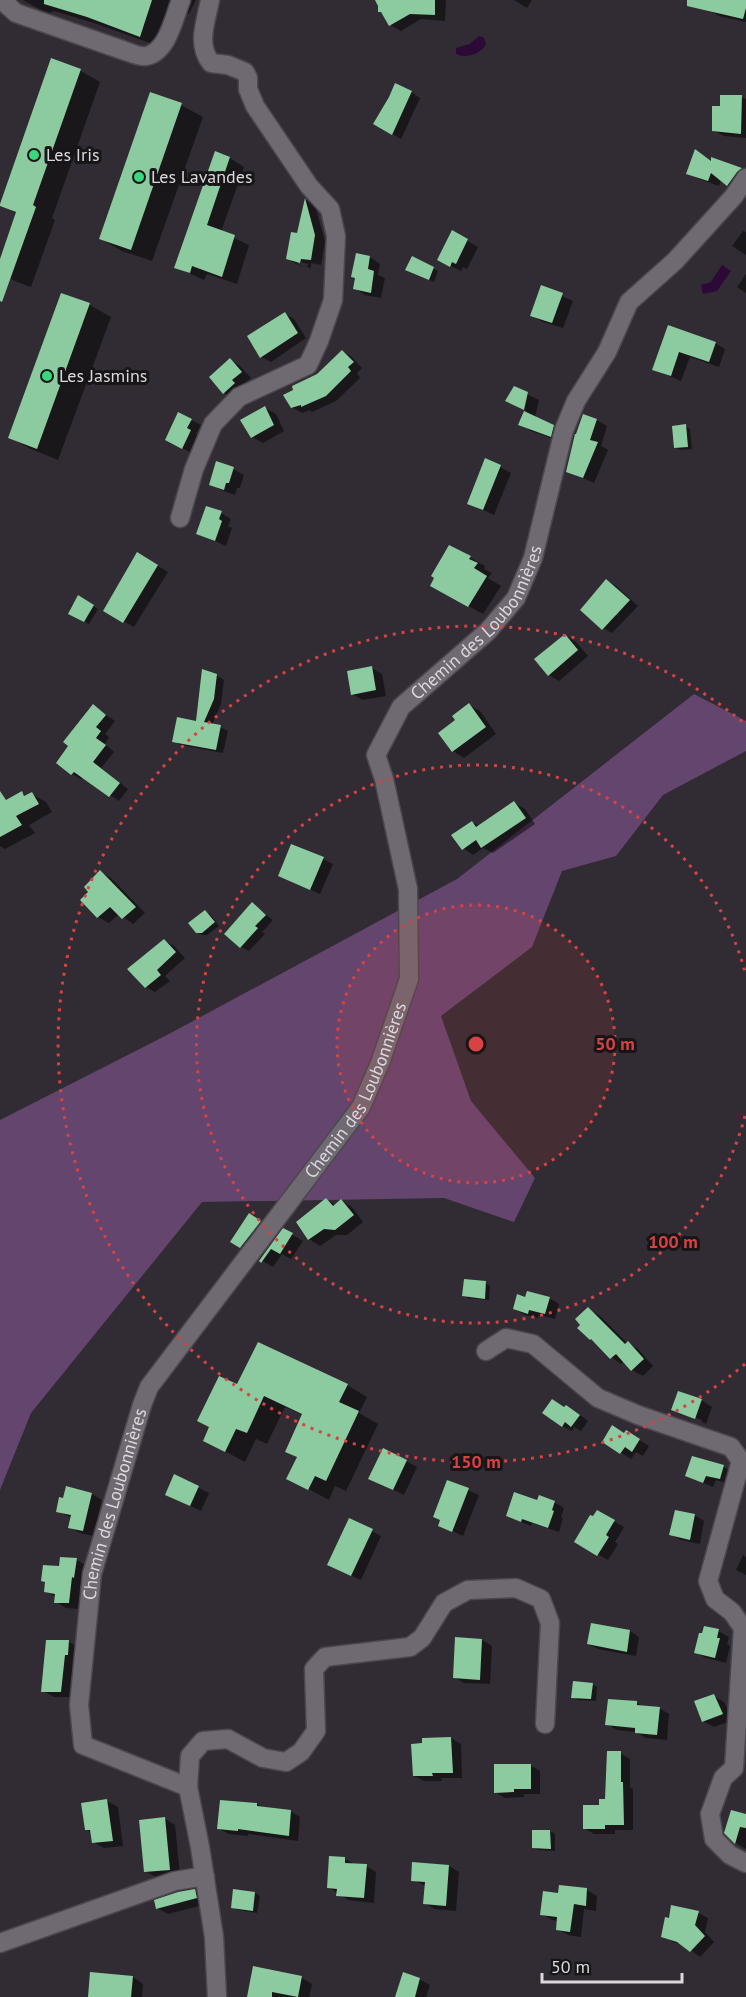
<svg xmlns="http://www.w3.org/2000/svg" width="746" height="1997" font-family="'PT Sans',sans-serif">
  <rect width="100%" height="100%" fill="#312b33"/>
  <path fill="#63456e" d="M694,694L746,721V751L663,795L616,856L562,871L532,947L441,1016L471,1101L535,1178L514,1222L444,1198L202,1202L31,1413L0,1490V1120L167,1035L457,879Z"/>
  <g fill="#2c0937">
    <path d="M479,36L484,38L486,44C481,54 466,59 456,54V48L470,44Z"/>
    <path d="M722,265L731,271L717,291L703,294L701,285L711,282Z"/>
  </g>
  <g fill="#0007" fill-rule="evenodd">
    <path d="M23,0H196L189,14L174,9L161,47L94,23L54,11L50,13L39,9Z"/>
    <path d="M376,0H446L445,21L421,19L401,31L390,25Z"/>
    <path d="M514,0H532L527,8Z"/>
    <path d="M712,0H746V22L719,16L710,10Z"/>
    <path d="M52,60L81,71L100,82L52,218L55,220L31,287L17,282L0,273V264L17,214L1,205Z"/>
    <path d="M411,92L420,98L401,139L375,124Z"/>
    <path d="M741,97L746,99V138L724,136L713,130L722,108Z"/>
    <path d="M181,105L203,117L152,261L122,251L101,239Z"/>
    <path d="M696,151L713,162V159L746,171L738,191L721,180L719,186L699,179L688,173Z"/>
    <path d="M216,153L230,158L244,167L221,232L249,245L237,284L207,274L204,280L176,267Z"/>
    <path d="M306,200L315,206L325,241L321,265L311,263V268L298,265L288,259L298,235ZM297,261L308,264L307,267L297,264Z"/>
    <path d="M743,231L746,232V255L732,246Z"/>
    <path d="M452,232L478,247L467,269L463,267L461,271L449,265Z"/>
    <path d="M370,257L380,264L378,275L385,278L381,298L365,295L355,288Z"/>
    <path d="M413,258L438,271L434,282L412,272Z"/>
    <path d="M746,274V293L737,287Z"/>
    <path d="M542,287L573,301L563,328L543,322L532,316Z"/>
    <path d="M62,295L90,305L111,317L58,460L31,449L9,437Z"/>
    <path d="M285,314L294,319L306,338L271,362L261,357Z"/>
    <path d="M669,327L715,343L725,349L719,367L690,357L681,381L654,369Z"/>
    <path d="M342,351L352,357L362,368L357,373L360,378L336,401L312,412L310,410L302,413L292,407L318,375Z"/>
    <path d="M230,360L240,366L251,378L241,387L234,398L224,393Z"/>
    <path d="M514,388L539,400L535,417L564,432L562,442L531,431L520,424L526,411L518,407Z"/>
    <path d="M265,408L276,414L284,431L263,443L252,437Z"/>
    <path d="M191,420L201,425L196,434L200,436L192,453L176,445Z"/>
    <path d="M597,420L607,426L601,446L608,450L594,483L567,471Z"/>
    <path d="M685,426L690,429L692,449L680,450L675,447Z"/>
    <path d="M500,467L511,473L494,515L469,503Z"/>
    <path d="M233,469L244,475L240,488H237L235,495L221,490L210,484Z"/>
    <path d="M221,513L231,519L228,526L232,528L226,546L198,533Z"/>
    <path d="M450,547L485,566L484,569L492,573L488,578L501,586L483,614L432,586Z"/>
    <path d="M138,554L168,572L134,627L105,611Z"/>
    <path d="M607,581L616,586L638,606L612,633L603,628Z"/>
    <path d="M79,597L98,609L89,624L70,613Z"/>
    <path d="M565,635L576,642L588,656L559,681L549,675Z"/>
    <path d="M372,668L382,674L386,696L363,700L352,694Z"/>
    <path d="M216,675L224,680L221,704L212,725L220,727L228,731L223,753L181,745L174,741L197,723Z"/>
    <path d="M469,705L480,711L496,734L464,758L453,751L440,733L457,721Z"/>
    <path d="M93,706L115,721L105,734L109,737L105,744L114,752L101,768L128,789L119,801L83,777L81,779L72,774Z"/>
    <path d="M22,793L27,796L32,794L46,802L52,812L29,825L35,833L5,849L0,846V805Z"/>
    <path d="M514,803L525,809L535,824L493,853L483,848L473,855L463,848L472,822L479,826Z"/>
    <path d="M323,859L333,864L320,894L280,876Z"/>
    <path d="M100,872L111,878L145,913L133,924L119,914L109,923L98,917L90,892Z"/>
    <path d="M252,904L273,920L262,932L265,934L249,951L241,947Z"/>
    <path d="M205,912L210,914L219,926L207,935H202L197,932Z"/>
    <path d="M164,941L174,946L185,958L165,976L170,981L155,992L146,987Z"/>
    <path d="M326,1200L336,1205L342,1201L352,1207L363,1222L347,1235H336L320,1246L309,1239L298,1222Z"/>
    <path d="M259,1221L270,1228L251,1253L241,1247Z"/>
    <path d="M284,1230L303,1241L291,1259L282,1254L273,1267L261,1260Z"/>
    <path d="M485,1283L490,1286L489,1300L468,1298L464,1295Z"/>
    <path d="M549,1298L559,1304L555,1319L539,1315L538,1318L525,1315L514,1309L526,1299Z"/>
    <path d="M588,1309L599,1315L627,1343L638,1349L653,1366L643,1376L632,1370L624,1361L621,1364L611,1357L591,1339Z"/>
    <path d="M347,1385L367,1397L359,1413L378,1424L346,1491L335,1486L329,1500L288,1478L298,1458L287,1451L303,1415L285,1407L267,1444L256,1439L245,1462L204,1440L238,1386Z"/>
    <path d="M701,1400L712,1407L706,1424L702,1422V1420L682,1413V1415L672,1410Z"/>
    <path d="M565,1408L576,1412L588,1421L581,1431L574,1427L572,1431L562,1426Z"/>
    <path d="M625,1434L636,1438L649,1446L643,1456L636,1452L631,1459L604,1442Z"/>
    <path d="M693,1458L724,1467L734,1473L730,1484L716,1480L713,1487L687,1476Z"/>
    <path d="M406,1461L417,1467L404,1495L381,1484Z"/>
    <path d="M175,1476L209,1493L201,1511L166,1494Z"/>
    <path d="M448,1482L479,1495L463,1536L440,1525Z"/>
    <path d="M67,1488L92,1494L102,1500L93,1536L80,1533L69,1527L72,1518L58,1511Z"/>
    <path d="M538,1502H554L564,1508L561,1517L563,1518L559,1532L532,1523L531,1526L507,1516Z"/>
    <path d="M597,1512L624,1527L615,1542L618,1544L608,1560L576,1541Z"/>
    <path d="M694,1515L704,1521L700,1544L681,1540L671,1535Z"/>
    <path d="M372,1531L381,1536L361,1580L338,1570Z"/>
    <path d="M743,1555L746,1557V1575L736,1570Z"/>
    <path d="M62,1559L77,1560L87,1566L85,1583L82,1582L79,1609L66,1608L56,1602V1597L46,1592L60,1568Z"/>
    <path d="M592,1625L630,1631L639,1637L636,1656L598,1649L588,1644Z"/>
    <path d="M718,1631L729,1637L727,1644L730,1646L726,1663L706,1658L695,1652Z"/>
    <path d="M456,1639L482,1640L492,1646L490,1684L464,1683L454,1677Z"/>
    <path d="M69,1642L79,1648L72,1697H54L43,1691Z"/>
    <path d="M592,1684L597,1687L596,1701L578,1700L573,1697Z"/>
    <path d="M714,1696L724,1702L733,1720L714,1727L703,1721Z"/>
    <path d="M637,1703L644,1707L659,1708L669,1714L667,1740L646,1738L635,1732L617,1730L607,1724Z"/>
    <path d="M451,1738L461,1744L462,1778H441L442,1781H424L414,1776Z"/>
    <path d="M620,1753L630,1759V1787L633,1789V1830H615V1834H594L584,1828L606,1800Z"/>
    <path d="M530,1765L540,1771V1794H524V1797L505,1798L495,1792Z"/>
    <path d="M107,1801L118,1807L123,1846L104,1848L93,1842L92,1833L86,1829Z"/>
    <path d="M257,1804L263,1808L290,1811L300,1817L298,1841L248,1834V1836L229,1834L219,1829Z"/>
    <path d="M746,1813V1849L736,1843L726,1833Z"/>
    <path d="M165,1819L175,1825L180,1875L156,1877L145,1871Z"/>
    <path d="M550,1831L555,1834V1851L538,1850L533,1847Z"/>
    <path d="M345,1859L356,1865L366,1866L376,1872L374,1903L348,1900L328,1887Z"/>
    <path d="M449,1866L459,1872L456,1911L435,1909L424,1903L426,1886L413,1880Z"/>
    <path d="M560,1887L587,1890L597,1896L596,1911L584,1909L581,1937L568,1935L558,1929V1921L552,1920L542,1914L559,1895Z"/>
    <path d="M195,1891L206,1897L207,1904L168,1914L157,1908Z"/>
    <path d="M255,1893L260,1896L257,1913L238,1910L233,1907Z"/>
    <path d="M698,1913L708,1918L705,1932L714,1942L700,1957L684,1945L673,1942L663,1936L670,1919Z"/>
    <path d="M254,1968L302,1978L312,1984L309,1997H249Z"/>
    <path d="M133,1977L143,1984L142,1997H90Z"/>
    <path d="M419,1979L430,1985L426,1997H408Z"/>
  </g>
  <g fill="#8cca9f">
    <path d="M44,0H152L140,37L87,17L44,4Z"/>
    <path d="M375,0H435V15L410,14L389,26L381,12H378V6Z"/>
    <path d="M687,0H746V8L743,19L687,6Z"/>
    <path d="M51,58L81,69L33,205L36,207L2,302L0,301V259L16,212L0,206V204Z"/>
    <path d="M395,83L412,91L392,135L373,124L389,97Z"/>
    <path d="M150,92L182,103L131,250L99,239Z"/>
    <path d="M720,95H742L741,134L712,131V106H720Z"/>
    <path d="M695,149L711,161V157L742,168L737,172L727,186L711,173L708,181L686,174Z"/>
    <path d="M215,151L230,157L207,225L235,235L222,277L192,266L190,273L174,268Z"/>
    <path d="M305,198L315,235L311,260L301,259L300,263L286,259L291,232L297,233Z"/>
    <path d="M452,230L468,239L456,264L452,262L450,267L437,260Z"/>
    <path d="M356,253L370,256L368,269L374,271L371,293L353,289L355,278L351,277Z"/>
    <path d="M412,256L434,267L429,280L405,270Z"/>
    <path d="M541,285L563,293L552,323L530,316Z"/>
    <path d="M61,293L90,303L37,449L8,438Z"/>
    <path d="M285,312L298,333L260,358L247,336Z"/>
    <path d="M668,325L716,342L709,362L679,352L671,376L652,370Z"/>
    <path d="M342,350L354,362L348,367L351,371L326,396L301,407V405L291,408L283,395L293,390L292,386L317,374Z"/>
    <path d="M230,358L242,372L232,380L235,383L223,394L209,377Z"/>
    <path d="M514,386L528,392L524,410L505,401Z"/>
    <path d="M265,406L274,425L251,438L240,420Z"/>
    <path d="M524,411L554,425L551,437L518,425Z"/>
    <path d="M178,412L192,419L187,428L191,430L182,449L165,440Z"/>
    <path d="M583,414L597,419L590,440L598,442L583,478L566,472L575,434H576Z"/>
    <path d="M686,424L688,447L674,448L672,426Z"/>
    <path d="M485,458L501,465L483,510L467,504Z"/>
    <path d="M216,461L234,467L229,483H226L224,490L209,485Z"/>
    <path d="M206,506L222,511L219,519L222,521L215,541L196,534Z"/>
    <path d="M449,545L471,556L469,559L478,563L474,568L487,576L468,607L430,586L434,578L431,576Z"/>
    <path d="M137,552L158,565L123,623L103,611Z"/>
    <path d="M606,579L630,600L602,630L580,610Z"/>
    <path d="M78,595L94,605L84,622L68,614Z"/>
    <path d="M565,634L578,650L548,676L534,659Z"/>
    <path d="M372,666L376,690L351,695L347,671Z"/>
    <path d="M202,669L217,674L214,699L204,722L221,725L216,750L172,742L177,717L196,721Z"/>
    <path d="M469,703L486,727L452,752L438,733L455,720L452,716Z"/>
    <path d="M93,704L106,715L96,727L101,731L96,738L106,745L93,762L120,783L109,797L74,772L71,775L56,763L68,746L63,742Z"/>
    <path d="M0,791L6,800L22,791L24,796L32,792L39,804L16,816L22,825L0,837Z"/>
    <path d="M514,801L526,818L481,848L476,840L462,850L451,835L472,821L476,827Z"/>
    <path d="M291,844L324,857L310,890L278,876Z"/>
    <path d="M100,870L136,907L122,919L110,907L97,918L80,900L88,892L84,887Z"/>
    <path d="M252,902L266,915L255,926L258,928L240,948L224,934Z"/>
    <path d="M205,910L215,922L202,933H196L188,923Z"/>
    <path d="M164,939L176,952L157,970L161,975L145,988L127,969Z"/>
    <path d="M326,1198L333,1206L341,1199L354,1215L335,1230L324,1229L308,1240L296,1222Z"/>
    <path d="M249,1213L261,1221L240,1248L230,1242Z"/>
    <path d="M283,1228L293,1233L280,1254L271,1249L261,1263L259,1261Z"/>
    <path d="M464,1279L486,1281L485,1299L462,1296Z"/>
    <path d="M527,1291L550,1297L545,1314L529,1310L528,1314L513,1309L517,1294L525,1297Z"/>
    <path d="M588,1307L625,1344L628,1341L644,1359L631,1371L616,1354L610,1359L591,1339L590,1340L577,1328L580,1325L575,1319Z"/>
    <path d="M258,1342L348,1384L339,1402L359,1411L326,1481L315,1476L308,1490L286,1479L297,1457L285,1452L302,1414L264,1396L247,1433L236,1429L225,1452L203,1441L209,1427L197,1421L219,1376L237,1384Z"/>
    <path d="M678,1391L702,1399L695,1419L671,1410Z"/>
    <path d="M552,1399L564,1407L566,1405L580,1415L571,1427L565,1422L562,1427L542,1413Z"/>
    <path d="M612,1425L624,1433L626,1430L640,1439L632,1452L625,1447L620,1454L602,1442Z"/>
    <path d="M383,1448L407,1460L393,1490L368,1479Z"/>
    <path d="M692,1456L724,1465L720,1479L706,1476L703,1483L685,1476Z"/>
    <path d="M174,1474L199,1486L190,1506L165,1495Z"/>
    <path d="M447,1480L469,1488L452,1532L438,1526L440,1520L433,1517Z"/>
    <path d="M66,1486L92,1493L83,1531L68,1528L71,1515L56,1512L59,1497L63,1498Z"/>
    <path d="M514,1492L537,1500L539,1495L555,1501L552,1510L554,1511L548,1528L522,1519L521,1522L506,1516Z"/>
    <path d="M597,1510L615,1520L606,1535L609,1537L597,1556L574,1542L590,1515L593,1516Z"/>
    <path d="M675,1510L695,1514L690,1540L669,1535Z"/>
    <path d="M349,1518L373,1529L351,1576L327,1565Z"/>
    <path d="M60,1557L77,1558L74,1578L72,1577L69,1603H54L55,1594L44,1592L45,1582L41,1581L43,1565L59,1566Z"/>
    <path d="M591,1623L630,1630L627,1652L587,1644Z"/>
    <path d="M704,1626L719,1629L717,1638H720L715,1658L694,1653L699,1633H702Z"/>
    <path d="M455,1637L482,1639L480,1680L453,1678Z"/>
    <path d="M46,1640H69L68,1655H65L61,1692H41Z"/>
    <path d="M573,1681L593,1683L591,1699L571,1698Z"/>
    <path d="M714,1694L723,1714L702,1722L694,1701Z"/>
    <path d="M608,1699L637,1701V1705L660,1707L657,1735L635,1733V1728L605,1725Z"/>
    <path d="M451,1737L453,1773H432L433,1776H413L411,1744L422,1743V1738Z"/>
    <path d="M607,1751H621V1782H623L624,1825H605V1829H583V1805H599V1799H605Z"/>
    <path d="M494,1764H531V1789H514V1792L494,1793Z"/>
    <path d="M107,1799L113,1841L92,1843L90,1830H85L81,1803Z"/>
    <path d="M220,1800L257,1803V1806L291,1810L289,1836L238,1829V1831L217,1829Z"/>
    <path d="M731,1810L746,1814V1828L740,1827L735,1844L724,1833Z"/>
    <path d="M165,1817L170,1870L144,1872L139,1820Z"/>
    <path d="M532,1830H550L551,1849L532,1848Z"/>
    <path d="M329,1856L345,1857V1863L367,1864L364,1898L336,1896L337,1889L327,1888Z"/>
    <path d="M412,1862L449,1865L446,1906L423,1904L425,1882L411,1881Z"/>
    <path d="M559,1885L587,1888L586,1906L574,1904L570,1932L556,1930L557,1917L540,1915L543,1891L558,1893Z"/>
    <path d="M195,1889L197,1898L156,1909L154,1900L178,1892Z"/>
    <path d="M233,1889L255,1892L253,1911L231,1908Z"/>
    <path d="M671,1905L699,1911L695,1925L705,1936L690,1952L677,1942L661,1937L665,1917L669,1918Z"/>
    <path d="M253,1966L302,1976L298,1997L272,1992V1997H247Z"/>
    <path d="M90,1972L133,1976L131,1997H88Z"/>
    <path d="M403,1972L420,1978L415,1997H395Z"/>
  </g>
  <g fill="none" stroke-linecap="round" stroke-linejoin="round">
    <defs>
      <g id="minor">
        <path d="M5,0L6,4L16,13L128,52C133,54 141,57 146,56C168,52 174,17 181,0"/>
        <path d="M180,518L194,469L213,424L239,397L308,365L319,341L333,300L336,236L330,209L309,186L255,106L248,89V78L245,72L228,65L211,63C196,44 206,22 210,0"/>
        <path d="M486,1351L506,1338L533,1344L598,1398L638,1415L731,1447L741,1461L708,1581L715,1599L732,1612L743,1628L734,1768L723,1778L710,1814L714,1839L730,1855L746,1863"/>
        <path id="s1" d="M188,1787L83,1745L79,1705L92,1574L142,1405L149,1387L361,1107L380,1063L409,979L408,889L384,779L376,755L401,707L488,631L516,598L533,558L564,430L576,401L607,352L629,302L675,261L734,196L746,178"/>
        <path d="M0,1943L175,1881L205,1876"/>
        <path d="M217,1997L214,1937L200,1847L188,1787L190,1756L203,1741L228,1739L263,1758L286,1762L301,1752L316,1731L314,1669L325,1657L410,1647L422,1638L444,1603L468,1590L516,1588L541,1599L550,1623L545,1724"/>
      </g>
    </defs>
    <use href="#minor" stroke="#4c474e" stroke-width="21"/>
    <use href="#minor" stroke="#6f6972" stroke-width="18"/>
  </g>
  <circle cx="476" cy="1044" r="139" fill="#d74343" fill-opacity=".12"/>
  <g fill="none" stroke="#d74343" stroke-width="3" stroke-dasharray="3 6">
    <circle cx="476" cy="1044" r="139"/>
    <path d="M745 1116A279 279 0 1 1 745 972"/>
    <path d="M745 1364A418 418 0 1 1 745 724"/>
  </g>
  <g fill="#39d87f" stroke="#171518" stroke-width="2">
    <circle cx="34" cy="155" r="6"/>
    <circle cx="139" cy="177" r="6"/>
    <circle cx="47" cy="376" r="6"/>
  </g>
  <g text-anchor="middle" stroke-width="6" stroke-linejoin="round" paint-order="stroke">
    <g font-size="18" fill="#dcd9de" stroke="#171518" text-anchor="start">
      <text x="46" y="161">Les Iris</text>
      <text x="151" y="183">Les Lavandes</text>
      <text x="59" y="382">Les Jasmins</text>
    </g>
    <g font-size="18" fill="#dcd9de" stroke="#171518">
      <text dy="6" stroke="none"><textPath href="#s1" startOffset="1366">Chemin des Loubonnières</textPath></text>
      <text dy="6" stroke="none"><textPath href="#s1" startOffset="844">Chemin des Loubonnières</textPath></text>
      <text dy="6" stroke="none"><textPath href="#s1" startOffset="358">Chemin des Loubonnières</textPath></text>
    </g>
  </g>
  <circle cx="476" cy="1044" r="9" fill="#d74343" stroke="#171518" stroke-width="3"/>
  <g font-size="18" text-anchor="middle" font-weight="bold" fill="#d74343" stroke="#171518" stroke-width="6" stroke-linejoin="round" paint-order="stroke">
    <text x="615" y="1050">50 m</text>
    <text x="673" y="1248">100 m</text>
    <text x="476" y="1468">150 m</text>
  </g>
  <path d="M542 1973v9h140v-9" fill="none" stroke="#dcd9de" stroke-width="3"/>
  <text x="551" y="1973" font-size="18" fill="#dcd9de" stroke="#171518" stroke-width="4.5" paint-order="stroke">50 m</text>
</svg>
